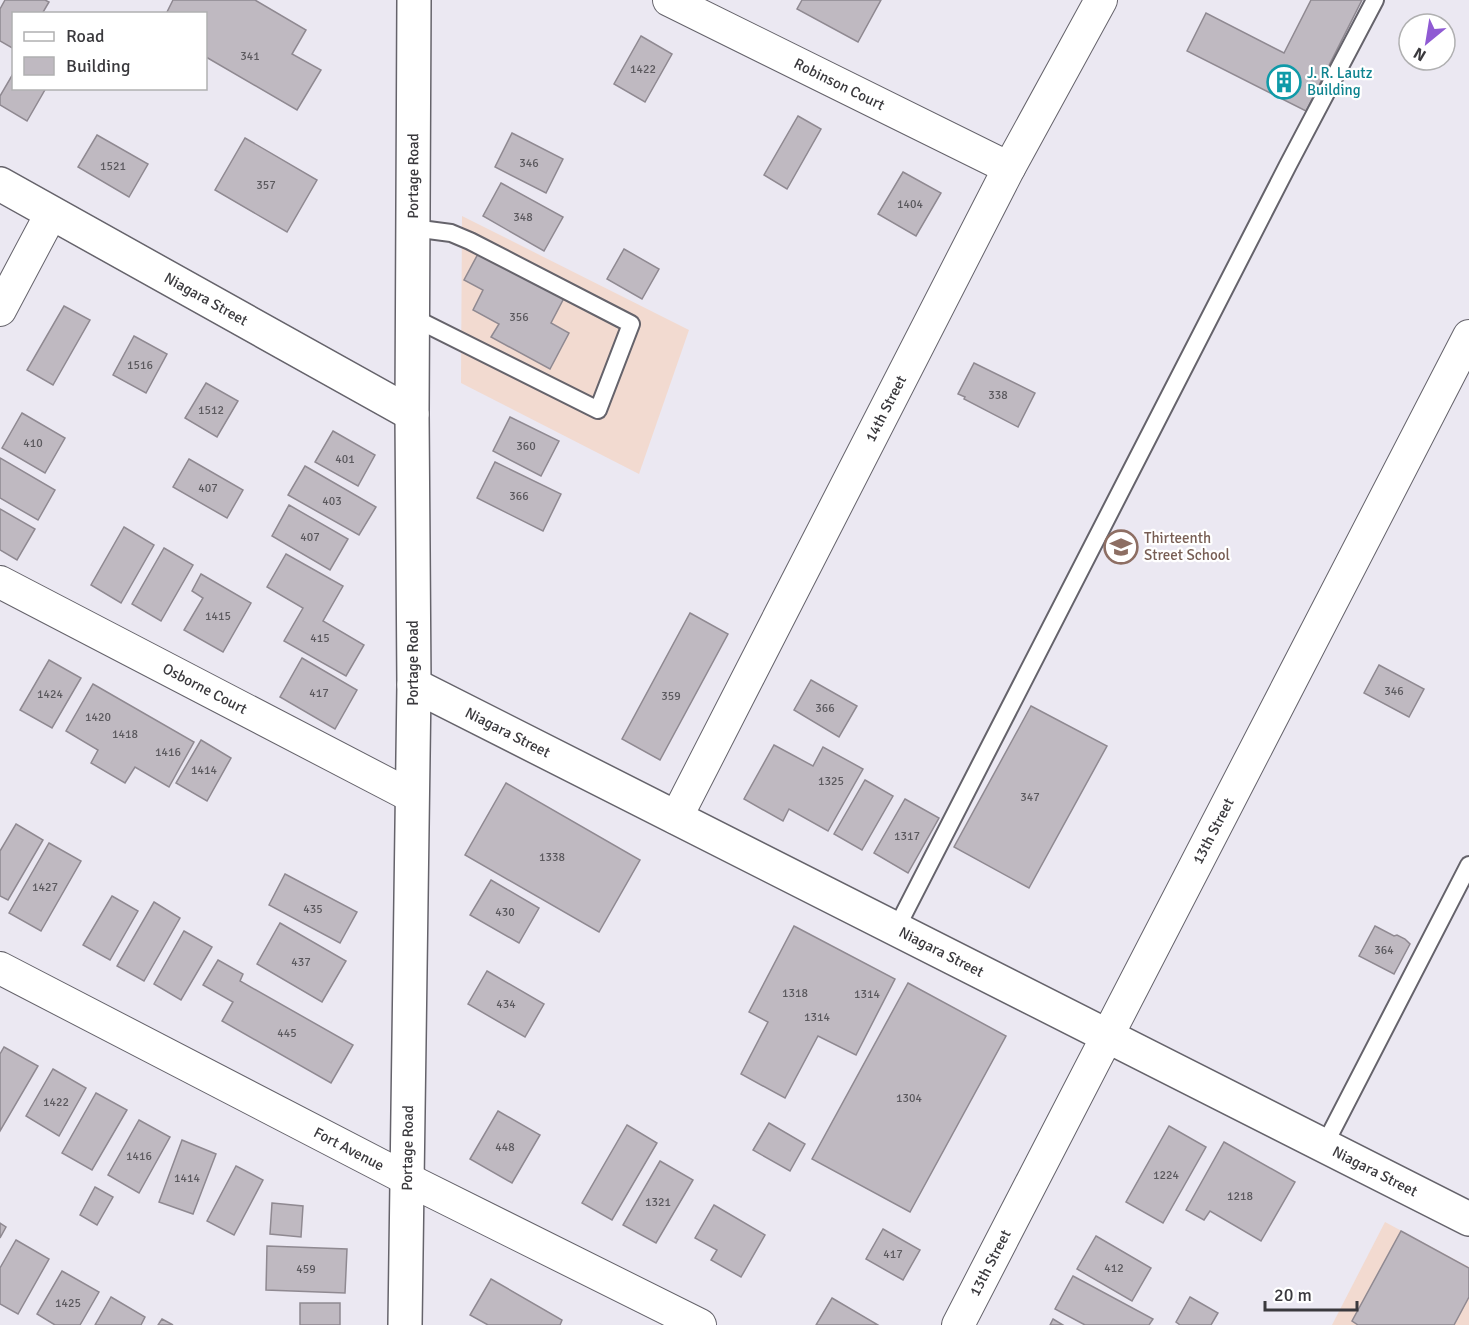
<svg xmlns="http://www.w3.org/2000/svg" width="1469" height="1325" font-family="Signika,sans-serif">
  <rect width="100%" height="100%" fill="#ebe8f2"/>
  <g fill="#f2dad0">
    <path d="M462,216L689,330L639,474L461,383Z"/>
    <path d="M1385,1222L1469,1267V1325H1332Z"/>
  </g>
  <g fill="#bfb9c1" stroke="#8f8991" stroke-width="1.5">
    <path d="M5,0H45L49,2L42,14H14V49L0,41V9Z"/>
    <path d="M173,0H255L306,30L292,54L321,70L297,110L206,57V14H166Z"/>
    <path d="M802,0H881L858,42L797,9Z"/>
    <path d="M1311,0H1362L1306,111L1187,51L1206,13L1284,53Z"/>
    <path d="M641,36L672,54L645,102L614,84Z"/>
    <path d="M14,72V88H46L27,121L0,105V96Z"/>
    <path d="M798,116L821,129L787,189L764,175Z"/>
    <path d="M512,133L563,159L546,193L495,167Z"/>
    <path d="M97,135L148,164L129,197L78,167Z"/>
    <path d="M245,138L317,180L287,232L215,190Z"/>
    <path d="M903,172L941,193L916,236L878,214Z"/>
    <path d="M501,183L563,217L544,251L483,216Z"/>
    <path d="M624,249L659,269L642,299L607,279Z"/>
    <path d="M479,252L564,298L551,323L569,333L550,369L491,337L499,324L473,310L483,290L464,280Z"/>
    <path d="M64,306L90,320L53,385L27,370Z"/>
    <path d="M134,336L167,354L146,393L113,375Z"/>
    <path d="M974,363L1035,393L1018,427L964,399L965,397L958,394Z"/>
    <path d="M206,383L238,401L217,437L185,418Z"/>
    <path d="M22,413L65,438L45,473L2,448Z"/>
    <path d="M510,417L559,441L541,476L493,451Z"/>
    <path d="M333,431L375,455L358,486L315,462Z"/>
    <path d="M0,458L55,490L38,520L0,498Z"/>
    <path d="M189,459L243,490L227,518L173,487Z"/>
    <path d="M495,462L561,494L543,531L477,498Z"/>
    <path d="M305,466L376,507L359,535L288,495Z"/>
    <path d="M289,505L348,539L330,570L272,536Z"/>
    <path d="M0,509L35,529L17,560L0,550Z"/>
    <path d="M124,527L154,545L121,603L91,585Z"/>
    <path d="M164,548L193,565L161,621L132,604Z"/>
    <path d="M286,554L343,586L323,621L364,645L346,676L284,641L303,608L267,587Z"/>
    <path d="M201,574L251,603L223,652L184,630L203,598L192,591Z"/>
    <path d="M690,613L728,634L660,760L622,739Z"/>
    <path d="M302,658L357,690L335,729L280,697Z"/>
    <path d="M49,660L81,678L52,728L20,710Z"/>
    <path d="M1379,665L1424,689L1409,717L1364,693Z"/>
    <path d="M811,680L857,706L839,737L794,710Z"/>
    <path d="M93,684L194,742L169,787L135,767L125,783L91,763L98,750L66,731Z"/>
    <path d="M1031,706L1107,746L1029,888L954,847Z"/>
    <path d="M201,740L231,758L207,801L176,783Z"/>
    <path d="M774,745L813,766L823,747L863,769L828,831L789,809L783,821L744,799Z"/>
    <path d="M865,780L893,796L862,850L834,834Z"/>
    <path d="M506,783L640,860L599,932L465,855Z"/>
    <path d="M905,799L939,818L908,873L874,853Z"/>
    <path d="M16,824L43,840L8,900L0,896V851Z"/>
    <path d="M49,843L81,861L41,931L9,913Z"/>
    <path d="M285,874L357,912L340,943L269,905Z"/>
    <path d="M491,880L539,908L519,943L470,915Z"/>
    <path d="M112,896L138,911L110,960L83,945Z"/>
    <path d="M154,902L180,918L144,981L117,966Z"/>
    <path d="M280,923L346,961L322,1002L257,964Z"/>
    <path d="M794,926L895,979L856,1055L818,1036L785,1098L741,1074L768,1022L749,1012Z"/>
    <path d="M1375,926L1394,936L1397,935L1405,939L1410,944L1394,974L1359,956Z"/>
    <path d="M184,931L212,947L181,1000L154,984Z"/>
    <path d="M218,960L243,974L240,981L353,1045L331,1083L222,1021L233,1002L203,985Z"/>
    <path d="M487,971L544,1004L525,1037L468,1004Z"/>
    <path d="M908,983L1006,1036L910,1212L812,1159Z"/>
    <path d="M4,1047L38,1066L0,1131V1054Z"/>
    <path d="M53,1069L86,1088L59,1136L26,1116Z"/>
    <path d="M96,1093L127,1110L92,1170L62,1153Z"/>
    <path d="M498,1111L540,1135L512,1183L470,1159Z"/>
    <path d="M139,1120L170,1137L139,1193L108,1175Z"/>
    <path d="M769,1123L805,1144L790,1171L753,1150Z"/>
    <path d="M627,1125L657,1143L612,1220L582,1203Z"/>
    <path d="M1169,1126L1206,1147L1163,1223L1126,1202Z"/>
    <path d="M182,1140L216,1154L193,1214L159,1202Z"/>
    <path d="M1224,1142L1295,1182L1261,1241L1210,1211L1204,1220L1186,1210Z"/>
    <path d="M660,1161L693,1180L656,1243L623,1225Z"/>
    <path d="M236,1166L263,1180L234,1235L207,1221Z"/>
    <path d="M95,1187L113,1197L97,1225L80,1215Z"/>
    <path d="M272,1203L303,1206L301,1237L270,1234Z"/>
    <path d="M714,1205L765,1235L741,1277L711,1260L717,1250L695,1238Z"/>
    <path d="M0,1223L6,1227L0,1238Z"/>
    <path d="M883,1229L920,1250L903,1280L866,1259Z"/>
    <path d="M1401,1231L1469,1268V1297L1454,1325H1358L1352,1321Z"/>
    <path d="M1096,1236L1151,1268L1132,1301L1077,1269Z"/>
    <path d="M16,1240L49,1259L18,1314L0,1304V1268Z"/>
    <path d="M267,1246L347,1249L345,1293L266,1290Z"/>
    <path d="M62,1271L99,1292L80,1325H55L37,1314Z"/>
    <path d="M1073,1276L1153,1319L1149,1325H1085L1055,1309Z"/>
    <path d="M491,1279L562,1320L560,1325H488L470,1315Z"/>
    <path d="M111,1297L145,1317L141,1325H95Z"/>
    <path d="M1190,1297L1218,1313L1211,1325H1180L1176,1322Z"/>
    <path d="M832,1298L878,1325H816Z"/>
    <rect x="300" y="1303" width="40" height="22"/>
    <path d="M162,1319L173,1325H158Z"/>
    <path d="M1053,1319L1063,1325H1050Z"/>
  </g>
  <g fill="none" stroke-linecap="round" stroke-linejoin="round">
    <defs>
      <g id="lane">
        <path d="M412,317L598,410L631,324L470,241L451,233L413,228"/>
        <path d="M896,929L1288,165L1375,0"/>
        <path d="M1324,1146L1469,865"/>
      </g>
      <g id="street">
        <path id="s1" d="M669,0L1009,168"/>
        <path d="M0,310L51,214"/>
        <path id="s2" d="M0,582L411,796"/>
        <path id="s3" d="M676,818L1009,168L1101,0"/>
        <path id="s4" d="M0,968L407,1179L700,1325"/>
        <path id="s5" d="M958,1325L1469,336"/>
      </g>
      <g id="secondary">
        <path id="s6" d="M0,184L412,414"/>
        <path id="s7" d="M414,685L1469,1219"/>
        <path id="s8" d="M405,1325L414,685L412,414L414,0"/>
      </g>
    </defs>
    <use href="#lane" stroke="#65636b" stroke-width="20"/>
    <use href="#street" stroke="#65636b" stroke-width="34"/>
    <use href="#secondary" stroke="#65636b" stroke-width="36"/>
    <use href="#lane" stroke="#fff" stroke-width="16"/>
    <use href="#street" stroke="#fff" stroke-width="32"/>
    <use href="#secondary" stroke="#fff" stroke-width="33"/>
  </g>
  <defs>
    <symbol id="building-ring" viewBox="-11 -11 22 22"><circle r="9.5" fill="#fff" stroke="#0f9aa8" stroke-width="1.5"/><path d="M-4-6H4V6H1V3H-1V6H-4ZM-2.5-4.3h1.7v1.8h-1.7ZM.8-4.3h1.7v1.8H.8ZM-2.5-1h1.7V.8h-1.7ZM.8-1h1.7V.8H.8Z" fill="#0f9aa8"/></symbol>
    <symbol id="school-ring" viewBox="-11 -11 22 22"><circle r="9.5" fill="#fff" stroke="#8d6e63" stroke-width="1.5"/><path d="M0-5L7-2L0 1L-7-2ZM-4 1L0 2.5L4 1V4Q0 6-4 4Z" fill="#8d6e63"/></symbol>
  </defs>
  <g fill-rule="evenodd">
    <use href="#building-ring" x="1265" y="63" width="38" height="38"/>
    <use href="#school-ring" x="1102" y="528" width="38" height="38"/>
  </g>
  <g text-anchor="middle" stroke-width="4.5" stroke-linejoin="round" paint-order="stroke">
    <g font-size="12" fill="#5b595e">
      <text x="250" y="60">341</text>
      <text x="643" y="73">1422</text>
      <text x="529" y="167">346</text>
      <text x="113" y="170">1521</text>
      <text x="266" y="189">357</text>
      <text x="910" y="208">1404</text>
      <text x="523" y="221">348</text>
      <text x="519" y="321">356</text>
      <text x="140" y="369">1516</text>
      <text x="998" y="399">338</text>
      <text x="211" y="414">1512</text>
      <text x="33" y="447">410</text>
      <text x="526" y="450">360</text>
      <text x="345" y="463">401</text>
      <text x="208" y="492">407</text>
      <text x="519" y="500">366</text>
      <text x="332" y="505">403</text>
      <text x="310" y="541">407</text>
      <text x="218" y="620">1415</text>
      <text x="320" y="642">415</text>
      <text x="1394" y="695">346</text>
      <text x="319" y="697">417</text>
      <text x="50" y="698">1424</text>
      <text x="671" y="700">359</text>
      <text x="825" y="712">366</text>
      <text x="98" y="721">1420</text>
      <text x="125" y="738">1418</text>
      <text x="168" y="756">1416</text>
      <text x="204" y="774">1414</text>
      <text x="831" y="785">1325</text>
      <text x="1030" y="801">347</text>
      <text x="907" y="840">1317</text>
      <text x="552" y="861">1338</text>
      <text x="45" y="891">1427</text>
      <text x="313" y="913">435</text>
      <text x="505" y="916">430</text>
      <text x="1384" y="954">364</text>
      <text x="301" y="966">437</text>
      <text x="795" y="997">1318</text>
      <text x="867" y="998">1314</text>
      <text x="506" y="1008">434</text>
      <text x="817" y="1021">1314</text>
      <text x="287" y="1037">445</text>
      <text x="909" y="1102">1304</text>
      <text x="56" y="1106">1422</text>
      <text x="505" y="1151">448</text>
      <text x="139" y="1160">1416</text>
      <text x="1166" y="1179">1224</text>
      <text x="187" y="1182">1414</text>
      <text x="1240" y="1200">1218</text>
      <text x="658" y="1206">1321</text>
      <text x="893" y="1258">417</text>
      <text x="1114" y="1272">412</text>
      <text x="306" y="1273">459</text>
      <text x="68" y="1307">1425</text>
    </g>
    <g font-size="15" fill="#0d838f" stroke="#fff" text-anchor="start">
      <text x="1307" y="78">J. R. Lautz<tspan x="1307" dy="17">Building</tspan></text>
    </g>
    <g font-size="15" fill="#3a393d" stroke="#fff">
      <text dy="5" stroke="none"><textPath href="#s1" startOffset="190">Robinson Court</textPath></text>
      <text dy="5" stroke="none"><textPath href="#s8" startOffset="1149">Portage Road</textPath></text>
      <text dy="5" stroke="none"><textPath href="#s6" startOffset="236">Niagara Street</textPath></text>
      <text dy="5" stroke="none"><textPath href="#s3" startOffset="460">14th Street</textPath></text>
      <text transform="translate(413 663) rotate(-90)" y="5">Portage Road</text>
      <text dy="5" stroke="none"><textPath href="#s2" startOffset="231">Osborne Court</textPath></text>
      <text dy="5" stroke="none"><textPath href="#s7" startOffset="105">Niagara Street</textPath></text>
      <text dy="5" stroke="none"><textPath href="#s5" startOffset="556">13th Street</textPath></text>
      <text dy="5" stroke="none"><textPath href="#s7" startOffset="591">Niagara Street</textPath></text>
      <text dy="5" stroke="none"><textPath href="#s8" startOffset="177">Portage Road</textPath></text>
      <text dy="5" stroke="none"><textPath href="#s4" startOffset="393">Fort Avenue</textPath></text>
      <text dy="5" stroke="none"><textPath href="#s7" startOffset="1077">Niagara Street</textPath></text>
      <text dy="5" stroke="none"><textPath href="#s5" startOffset="70">13th Street</textPath></text>
    </g>
    <g font-size="15" fill="#785e54" stroke="#fff" text-anchor="start">
      <text x="1144" y="543">Thirteenth<tspan x="1144" dy="17">Street School</tspan></text>
    </g>
  </g>
  <rect x="12" y="12" width="195" height="78" fill="#ffffff" stroke="#b0b0b1" stroke-width="1.5"/>
  <rect x="24" y="32" width="30" height="9" fill="#ffffff" stroke="#b0b0b1" stroke-width="1.5"/>
  <text x="66" y="42" font-size="18" fill="#3a393d">Road</text>
  <rect x="24" y="57" width="30" height="18" fill="#bfb9c1" stroke="#b0b0b1" stroke-width="1.5"/>
  <text x="66" y="72" font-size="18" fill="#3a393d">Building</text>
  <g transform="translate(1427 42) rotate(210)"><circle r="28" fill="#ffffff" stroke="#b0b0b1" stroke-width="1.5"/>
  <path d="M0-4.5L10 22L0 15L-10 22Z" fill="#8f5ad3"/>
  <text y="-9" font-size="16" font-weight="bold" text-anchor="middle" fill="#3a393d">N</text>
  </g>
  <path d="M1265 1301v9h92v-9" fill="none" stroke="#3a393d" stroke-width="3"/>
  <text x="1274" y="1301" font-size="18" fill="#3a393d" stroke="#ffffff" stroke-width="4.5" paint-order="stroke">20 m</text>
</svg>
